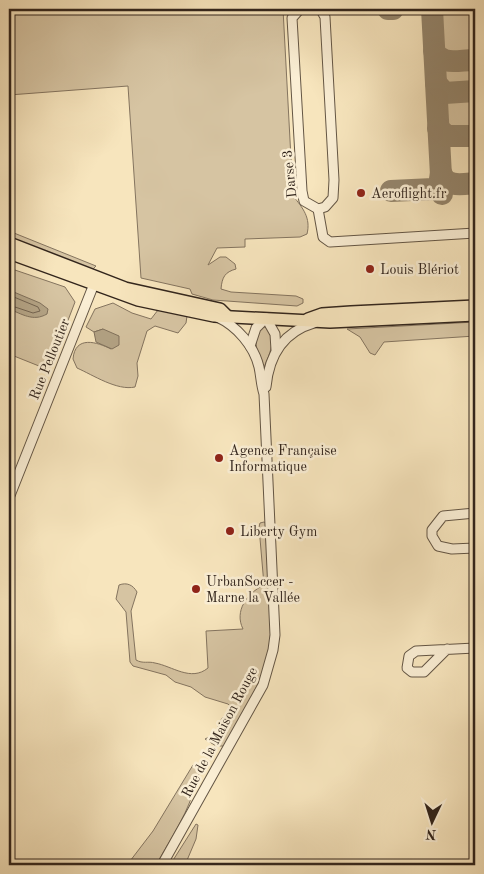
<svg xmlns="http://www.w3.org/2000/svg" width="484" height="874" font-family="'Old Standard TT',serif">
  <rect width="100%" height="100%" fill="#f7e5bd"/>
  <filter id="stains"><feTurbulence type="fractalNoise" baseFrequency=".004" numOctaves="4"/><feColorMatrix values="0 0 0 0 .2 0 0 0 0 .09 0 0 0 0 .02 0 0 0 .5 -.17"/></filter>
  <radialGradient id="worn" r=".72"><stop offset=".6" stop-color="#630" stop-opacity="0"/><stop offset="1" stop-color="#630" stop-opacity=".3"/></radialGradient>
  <g fill="#d6c4a2" stroke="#84745f">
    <path d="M9,9H283L293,196C303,208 311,218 307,234L300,237L245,239V247L217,248L208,265L220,257H226L235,264L236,269C225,272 222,277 221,289L231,292L296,296L303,299V303L297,306L213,300L192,294L190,289L141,278L128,86L9,95Z"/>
    <path d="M439,9H475V46H472V53L442,55Z"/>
    <path d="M473,66L474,85L443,87L442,68Z"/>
    <path d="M475,98V133H448L444,100Z"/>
    <path d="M9,231L96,266L93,269L89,270L9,239Z"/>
    <path d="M9,268L65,287L75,302L49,370L9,354Z"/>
    <path d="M113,303L132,313L151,319L158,310H161L187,316L186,323L178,333L155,326L147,331L137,363L138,376L135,387C117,391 93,375 77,368L73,359C75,335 97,342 111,349L103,329L94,332L86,327L95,309Z"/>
    <path d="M475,322V336L384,342L375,355L370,353L360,337L347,329Z"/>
    <path d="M262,326C281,332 268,358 263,370C257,353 252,341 262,326Z"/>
    <path d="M264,522L266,523C269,568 277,618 266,661C258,691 239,719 224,746H216L205,739L215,734L222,718L231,715L233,709L228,704L205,697L191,687L175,682L166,675L133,666L130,662L126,612L116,599L119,585C127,582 133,585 137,592L131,611L136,660C143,664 148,661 155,663C172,666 191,682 208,668L206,631L243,629C234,611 247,593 264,585L259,527L260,523Z"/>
    <path d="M200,763C203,770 198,774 196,781C190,811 171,838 156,865H127L153,831L193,765L198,768Z"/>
    <path d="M196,824L198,825L196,839L185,865H170Z"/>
  </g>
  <g fill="#b4a486" stroke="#80715c">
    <path d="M9,290L40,303L48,309L47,314C33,322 22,314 9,309Z"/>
    <path d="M103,329L119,336V345L112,349L96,342L94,332Z"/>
  </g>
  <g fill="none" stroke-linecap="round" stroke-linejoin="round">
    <path stroke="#736451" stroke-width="1" d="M9,295L38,307L40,311L33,313L9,305"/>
    <g stroke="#94856c" stroke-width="22">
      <path d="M388,9H393"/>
      <path d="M432,9L442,194"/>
      <path d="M434,51C441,66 459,60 473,60"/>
      <path d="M436,83L445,93L475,91"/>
      <path d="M438,128L447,136H475"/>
      <path d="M441,173C446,188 463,184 475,183"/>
      <path d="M391,191L433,189L439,185L441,173"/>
    </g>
    <defs>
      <g id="minor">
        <path d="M300,9L292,18L302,191L304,201L318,209L325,207L333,198L334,180L325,17L321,10L317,9"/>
        <path d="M318,209L323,237L330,242L475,233"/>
        <path d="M250,346L256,328L266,318L275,334L276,350"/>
        <path d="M266,387C269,355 283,332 314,323"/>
        <path d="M9,498L96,279"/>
        <path d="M475,513L443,516L432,530V536L438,546L452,549L475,548"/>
        <path d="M447,649L424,672H412L407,668L409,656L416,651L475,648"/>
        <path d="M162,865L263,685L273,650L275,635L264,394C261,385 261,376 259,367C254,346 237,326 217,317"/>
      </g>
      <g id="major">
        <path d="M9,243L125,288L220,309L226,315"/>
        <path d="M9,253L138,300L214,316L330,322L475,315"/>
        <path d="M308,319L322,314L351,312L475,306"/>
      </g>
    </defs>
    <use href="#minor" stroke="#635544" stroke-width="11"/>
    <use href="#major" stroke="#32251c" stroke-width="14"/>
    <use href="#minor" stroke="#faeed4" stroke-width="9"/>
    <use href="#major" stroke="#f7e5bd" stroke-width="11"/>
  </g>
  <g fill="#8f2418" stroke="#faeed4" stroke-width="2">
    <circle cx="361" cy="193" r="5"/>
    <circle cx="370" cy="269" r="5"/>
    <circle cx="219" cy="458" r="5"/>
    <circle cx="230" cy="531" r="5"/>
    <circle cx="196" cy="589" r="5"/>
  </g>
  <g text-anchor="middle" stroke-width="5" stroke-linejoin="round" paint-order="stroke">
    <g font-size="14" fill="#32251c" stroke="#faeed4">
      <text transform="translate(289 174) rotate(-96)" y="5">Darse 3</text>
      <text transform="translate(49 359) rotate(-68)" y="5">Rue Pelloutier</text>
      <text transform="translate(219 732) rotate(-62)" y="5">Rue de la Maison Rouge</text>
    </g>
    <g font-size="14" fill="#32251c" stroke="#faeed4" text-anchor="start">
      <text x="371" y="198">Aeroflight.fr</text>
      <text x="380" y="274">Louis Blériot</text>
      <text x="229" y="455">Agence Française<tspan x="229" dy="16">Informatique</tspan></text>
      <text x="240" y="536">Liberty Gym</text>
      <text x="206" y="586">UrbanSoccer -<tspan x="206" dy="16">Marne la Vallée</tspan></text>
    </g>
  </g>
  <rect width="484" height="874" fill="none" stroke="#f7e5bd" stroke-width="30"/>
  <rect x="10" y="10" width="464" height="854" fill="none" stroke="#32251c" stroke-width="2.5"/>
  <rect x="15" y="15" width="454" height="844" fill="none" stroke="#32251c"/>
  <g transform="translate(432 822) rotate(184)" stroke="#faeed4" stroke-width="4" paint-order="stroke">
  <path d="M0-4L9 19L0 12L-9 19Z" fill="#32251c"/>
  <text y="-8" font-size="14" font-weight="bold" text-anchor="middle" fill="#32251c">N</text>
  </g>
  <rect width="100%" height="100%" filter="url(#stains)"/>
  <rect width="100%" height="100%" fill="url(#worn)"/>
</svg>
